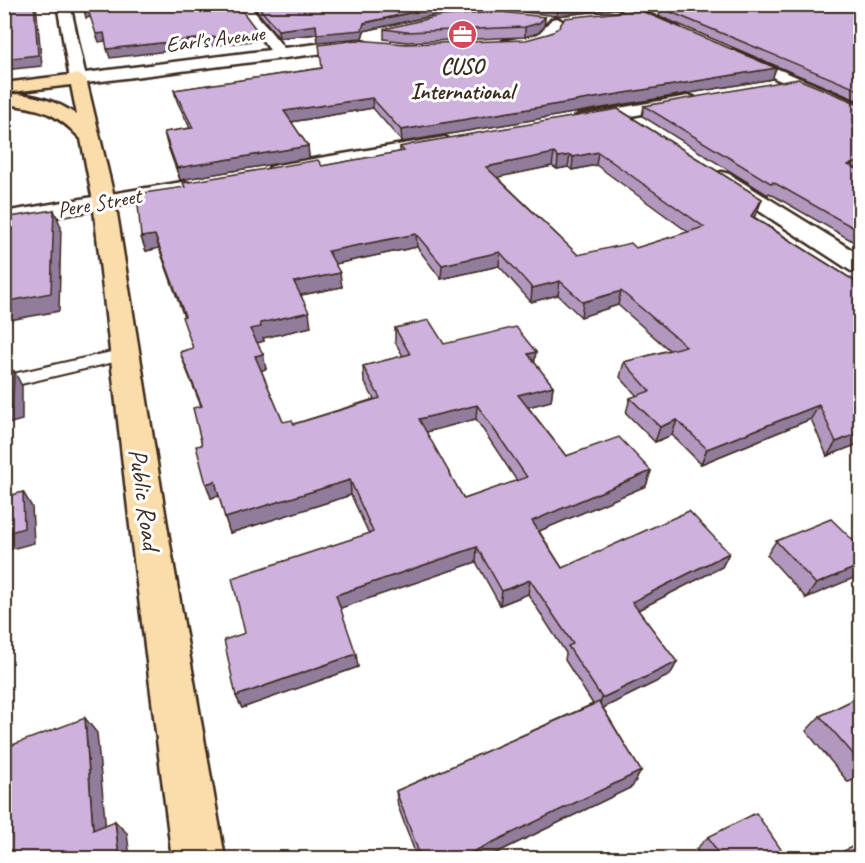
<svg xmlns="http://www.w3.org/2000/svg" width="865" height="863" font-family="Caveat,sans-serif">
  <rect width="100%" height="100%" fill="#fff"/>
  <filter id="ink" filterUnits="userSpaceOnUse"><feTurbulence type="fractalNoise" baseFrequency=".0167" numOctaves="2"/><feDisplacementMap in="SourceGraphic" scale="12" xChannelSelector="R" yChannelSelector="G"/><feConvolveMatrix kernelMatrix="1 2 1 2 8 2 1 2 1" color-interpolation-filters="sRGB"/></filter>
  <g filter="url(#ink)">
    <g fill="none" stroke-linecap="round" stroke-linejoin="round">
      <path fill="#6a8898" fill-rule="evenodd" d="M645,4L675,17V18L671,19L638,4Z"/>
      <defs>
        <path id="lane" d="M125,349L134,354L131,358L4,388V376Z"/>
        <g id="street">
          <path d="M57,4H70L85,73L270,50L235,4H248L284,48L358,39L371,44L364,48L78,84L70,79Z"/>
          <path d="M557,18L564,22L548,40L508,48L501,44L503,41L538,34L552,19Z"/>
          <path d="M688,96L694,97L697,101L694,105L579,125L570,120L579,115Z"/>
          <path d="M445,137L455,143L452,147L277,177L270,175L267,171L270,167L277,165Z"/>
          <path d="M722,172L729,174L860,255V273L851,271L715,182L711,178L715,174Z"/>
          <path d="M182,182L190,183L193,188L190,193L4,226V212Z"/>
        </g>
        <g id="secondary">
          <path d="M609,4H627L679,28L672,32L667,31Z"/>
          <path d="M733,50L860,104V115L728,58L725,55Z"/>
        </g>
        <path id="primary" d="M78,74L86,79L115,201L170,544L225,858H172L132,544L93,201L81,139C56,112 40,108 4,104V94C30,93 56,100 77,115L71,85L4,93V83Z"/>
      </defs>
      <use href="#lane" stroke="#3b2a1e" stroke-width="4"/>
      <use href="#street" stroke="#3b2a1e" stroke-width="5"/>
      <use href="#secondary" stroke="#3b2a1e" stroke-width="5"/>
      <use href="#primary" stroke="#3b2a1e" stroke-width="5"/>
      <use href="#lane" fill="#fff" fill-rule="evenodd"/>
      <use href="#street" fill="#fff" fill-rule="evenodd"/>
      <use href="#secondary" fill="#fff" fill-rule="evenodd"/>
      <use href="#primary" fill="#fbddab" fill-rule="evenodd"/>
    </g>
    <g fill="#b298bf" stroke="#3b2a1e" stroke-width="1.5" fill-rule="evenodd">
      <path d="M251,4H616L615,9L557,16L500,9L440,14L364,31L362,38L318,42L317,34L279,38Z"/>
      <path d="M861,4V102L659,16L661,8Z"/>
      <path d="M545,17L544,27L538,33L525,37L406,42L384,39V29Z"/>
      <path d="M406,44L776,68L772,79L402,142L373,108L291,122L308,146L309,158L180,180L167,144L164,132L190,128L177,101L174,90L322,68Z"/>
      <path d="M644,106L861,171V246L769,193L768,195L642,116Z"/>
      <path d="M618,109L762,199L757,212L754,217L861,285V443L827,456L811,419L701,464L672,435L655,442L626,413L630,398L637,396L620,377L624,362L669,350L618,305L581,317L558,295L531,302L499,266L441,279L417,247L335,264L342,287L301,295L311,327L263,338L264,341L257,343L266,369L261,370L283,422L294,424L374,399L364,381L363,366L403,356L395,342V328L444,344L534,362L553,386L551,401L528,407L566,456L651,471L646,486L539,531L562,568L729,553L722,567L638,610L677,662L670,675L603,708L641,771L632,787L486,858H417L398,806L396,791L593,704L565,660L566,653L528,594L500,605L476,562L340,608L358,667L242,708L236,696L245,633L369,534L351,495L230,533L219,496L211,498L202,445L201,406L185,366L180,352L193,348L184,317L159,248L146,251L141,237L322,166L400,152V147ZM596,165L688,232L636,248L578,255L497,177L552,166L557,169L568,167L572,170ZM476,419L517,481L464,499L426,432Z"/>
      <path d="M776,541L861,548L806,598L767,555Z"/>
      <path d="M861,696V786L855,779L848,782L806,731L820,716Z"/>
      <path d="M708,837L787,858H702L696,849Z"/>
    </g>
    <g fill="#917c9b" stroke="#3b2a1e" stroke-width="1.5">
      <path d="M34,4H36L42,66L4,70V59Z"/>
      <path d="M458,4H501L500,9L440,14L364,31L362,38L318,42L317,34L440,6Z"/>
      <path d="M589,4H616L615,9L557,16L558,8Z"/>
      <path d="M638,4H651L637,7Z"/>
      <path d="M84,10H88L91,17L86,18Z"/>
      <path d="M545,17L544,27L538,33L525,37V27Z"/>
      <path d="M316,25L317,34L279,38L278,30Z"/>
      <path d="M258,32L260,40L110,58L107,49Z"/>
      <path d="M104,33L106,41L99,42L96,34Z"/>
      <path d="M776,68L772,79L402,142L401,130Z"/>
      <path d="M372,98L373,108L285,123L284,111Z"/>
      <path d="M308,146L309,158L180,180L177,168Z"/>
      <path d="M598,152L596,165L572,170L573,157Z"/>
      <path d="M554,153L552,166L485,180L486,167Z"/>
      <path d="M570,155L568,167L557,169L558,157Z"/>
      <path d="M861,161V171L848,165Z"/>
      <path d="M762,199L757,212L747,229L751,216Z"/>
      <path d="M54,210L61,227L59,311L4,321V302Z"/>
      <path d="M416,234L417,247L330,265L328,251Z"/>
      <path d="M155,235L159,248L146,251L141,237Z"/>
      <path d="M500,252L499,266L441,279L442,265Z"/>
      <path d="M340,273L342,287L296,296L294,282Z"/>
      <path d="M560,281L558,295L531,302L532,288Z"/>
      <path d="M621,291L618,305L581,317L583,302Z"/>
      <path d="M309,312L311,327L263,338L264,341L253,344L250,329L260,323Z"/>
      <path d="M536,352L534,367L528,354Z"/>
      <path d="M263,354L266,369L259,371L255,356Z"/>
      <path d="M14,371L22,386V420L4,425V408Z"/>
      <path d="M553,386L551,401L517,410L518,395Z"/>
      <path d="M477,405L476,419L419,434V419Z"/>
      <path d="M819,405L811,419L701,464L707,449Z"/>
      <path d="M677,420L672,435L655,442L660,427Z"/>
      <path d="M861,432V443L827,456L836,442Z"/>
      <path d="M651,471L646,486L530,535L532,521Z"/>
      <path d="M350,480L351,495L230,533L225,518Z"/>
      <path d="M215,481L220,495L211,498L206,484Z"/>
      <path d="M23,492L32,507L34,543L4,551V534Z"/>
      <path d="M477,547L476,562L338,609L336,595Z"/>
      <path d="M729,553L722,567L626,616L632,602Z"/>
      <path d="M861,565V575L806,598L816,584Z"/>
      <path d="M530,580L528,594L500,605L502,591Z"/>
      <path d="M356,654L358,667L242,708L236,696Z"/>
      <path d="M677,662L670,675L597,711L602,698Z"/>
      <path d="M85,718L97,733L107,842L93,830Z"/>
      <path d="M641,771L632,787L486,858H460Z"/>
      <path d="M861,772V774L855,779L848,782Z"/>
      <path d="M115,821L127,833L130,858H119Z"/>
    </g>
    <g fill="#cfb1de" stroke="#3b2a1e" stroke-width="1.5" fill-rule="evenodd">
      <path d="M4,4H34L38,55L4,59Z"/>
      <path d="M82,4H237L258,32L107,49L104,33L96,34L88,10H84Z"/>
      <path d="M256,4H458L440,6L364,23L362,30L317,34L316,25L278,30Z"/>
      <path d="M529,4H589L558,8Z"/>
      <path d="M686,4H861V91L661,8Z"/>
      <path d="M639,10L776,68L401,130L372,98L284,111L308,146L177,168L164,132L193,128L174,90L322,68L319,45L357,40L406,44L526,40L551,33L559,27L565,18Z"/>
      <path d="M501,12L545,17L539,23L525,27L406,32L384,29L440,16Z"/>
      <path d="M798,79L861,105V161L848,165L861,171V232L773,182L772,184L644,106Z"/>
      <path d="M618,109L762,199L751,216L861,285V432L836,442L819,405L707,449L677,420L660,427L630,398L650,391L624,362L686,346L621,291L583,302L560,281L532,288L500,252L442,265L416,234L328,251L340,273L294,282L309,312L260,323L261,327L250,329L263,354L255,356L283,422L292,420L294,424L380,398L363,366L410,354L395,328L429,320L444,344L516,327L536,352L528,354L553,386L518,395L566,456L619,437L651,471L532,521L562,568L689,511L729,553L632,602L677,662L602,698L568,646L573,644L530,580L502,591L477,547L336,595L356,654L236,696L224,640L245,633L232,578L373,532L350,480L225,518L215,481L206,484L196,446L202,445L193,408L202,406L180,352L193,348L182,317L185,316L155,235L141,237L137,194L185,187L183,183L318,160L322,166L404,151L400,147L413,144ZM598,152L704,227L636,248L631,243L578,255L486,167L554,153L558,157L570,155L573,157ZM477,405L527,477L464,499L419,419Z"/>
      <path d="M54,210L51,293L4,302V218Z"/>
      <path d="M14,371L13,405L4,408V373Z"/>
      <path d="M23,492L24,528L4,534V497Z"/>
      <path d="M831,519L861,548V565L816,584L776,541Z"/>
      <path d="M861,696V763L820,716Z"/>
      <path d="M599,702L641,771L460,858H421L396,791Z"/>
      <path d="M85,718L93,830L115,821L119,858H4V748Z"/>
      <path d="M756,813L787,858H721L708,837Z"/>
      <path d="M861,842V858H831Z"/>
    </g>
  </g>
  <defs>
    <symbol id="office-disc" viewBox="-11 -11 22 22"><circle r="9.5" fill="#d1495b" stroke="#fff"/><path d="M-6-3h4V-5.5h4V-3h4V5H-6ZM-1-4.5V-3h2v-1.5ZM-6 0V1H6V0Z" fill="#fff"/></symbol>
  </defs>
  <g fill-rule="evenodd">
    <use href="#office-disc" x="446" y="18" width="33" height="33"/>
  </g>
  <g text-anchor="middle" stroke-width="6" stroke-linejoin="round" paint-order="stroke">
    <g font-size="22" fill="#3b2a1e" stroke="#fff">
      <text transform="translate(215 38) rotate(-7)" y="8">Earl's Avenue</text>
      <text transform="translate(99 202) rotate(-10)" y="8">Pere Street</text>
    </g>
    <g font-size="22" font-weight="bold" fill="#3b2a1e" stroke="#fff">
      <text x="462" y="74">CUSO<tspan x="462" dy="25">International</tspan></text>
    </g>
    <g font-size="26" fill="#3b2a1e" stroke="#fff">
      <text transform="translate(145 499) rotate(82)" y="9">Public Road</text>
    </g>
  </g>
  <rect width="865" height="863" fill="none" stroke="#fff" stroke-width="24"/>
  <rect x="12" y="12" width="841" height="839" fill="none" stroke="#3b2a1e" stroke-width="2" filter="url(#ink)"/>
</svg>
